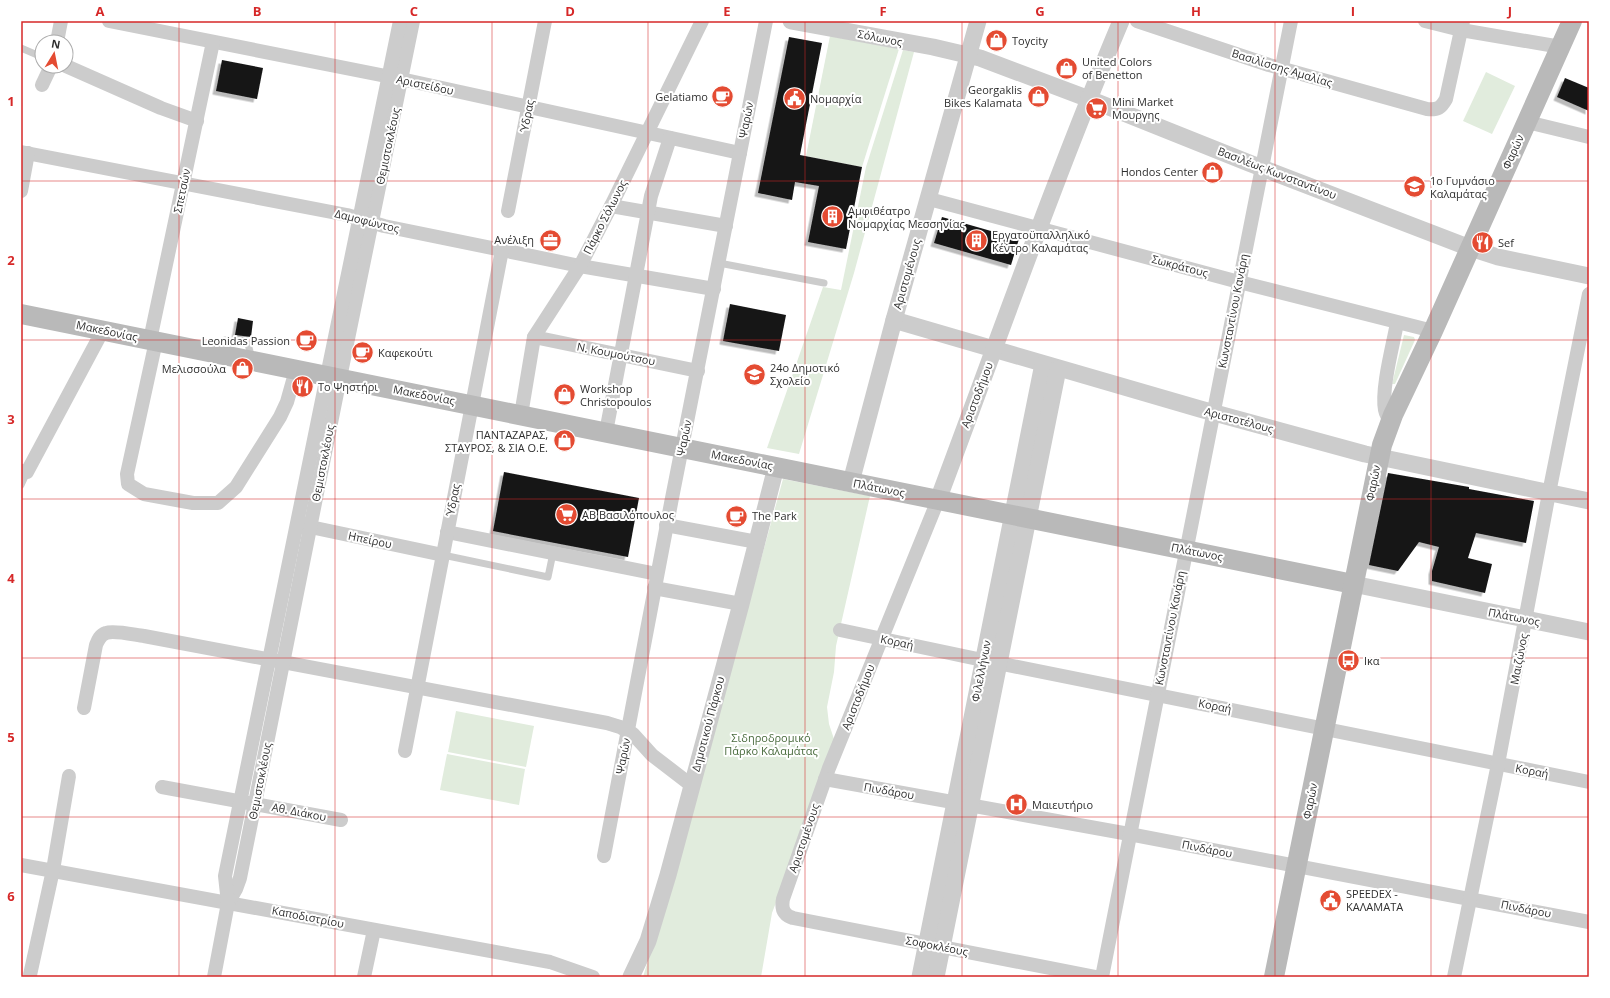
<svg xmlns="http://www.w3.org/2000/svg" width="1610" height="998" font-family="'Open Sans',sans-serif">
  <defs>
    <filter id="shadow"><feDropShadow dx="-3.5" dy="3.5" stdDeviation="0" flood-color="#0004"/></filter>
  </defs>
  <rect width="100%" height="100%" fill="#fff"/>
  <g fill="#e1ecdd">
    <path d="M830,36L899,49L862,167L806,156Z"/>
    <path d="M903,50L914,52L854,273L799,454L767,448L823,287L841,290L866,167Z"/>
    <path d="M1486,72L1515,86L1492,134L1463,121Z"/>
    <path d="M1404,335L1414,337L1415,340L1395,384H1392Z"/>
    <path d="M783,479L870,496L836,646L834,672L827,707L829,724L836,745L772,913L761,977H643L656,934L748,607Z"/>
    <path d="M456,711L534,726L526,767L448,752Z"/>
    <path d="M447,754L525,769L519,805L440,790Z"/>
  </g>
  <g fill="#161616" filter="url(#shadow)">
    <path d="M789,37L822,43L800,155L862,167L846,249L808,242L819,186L795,182L792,200L758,193Z"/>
    <path d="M222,60L263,68L257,99L216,91Z"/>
    <path d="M1565,78L1589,88V111L1557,97Z"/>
    <path d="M942,217L1019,239L1011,265L934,243Z"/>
    <path d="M730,304L786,315L779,351L723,341Z"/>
    <path d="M238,318L253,321L251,337L235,335Z"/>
    <path d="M504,472L639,498L628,557L493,531Z"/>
    <path d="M1388,473L1469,487V489L1534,501L1526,543L1476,533L1468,558L1492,564L1485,593L1432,581V571L1439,547L1419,542L1398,571L1369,565Z"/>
  </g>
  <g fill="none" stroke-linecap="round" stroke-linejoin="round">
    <g stroke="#ccc" stroke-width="7">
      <path d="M21,48L42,57"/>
      <path d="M719,263L824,283"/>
      <path d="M214,351L225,340L248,344L252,359"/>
      <path d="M21,485L27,472"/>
      <path d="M443,555L548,577L553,553"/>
    </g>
    <g stroke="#ccc" stroke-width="14">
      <path d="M109,21L401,79L740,153"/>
      <path d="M1137,21L1269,65L1427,109C1438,110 1441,108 1446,99L1463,21"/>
      <path d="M1425,21L1461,30L1561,47"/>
      <path d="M57,42L61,21"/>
      <path d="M66,66L161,108L197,121"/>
      <path d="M42,85L51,66"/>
      <path d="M1527,122L1589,137"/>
      <path d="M21,152L347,215L384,226L502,250L580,266L714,289"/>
      <path d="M21,191L28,153"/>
      <path d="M929,199L1239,282L1433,331"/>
      <path d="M611,206L726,226"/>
      <path d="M508,211L545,21"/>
      <path d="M534,337L698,371"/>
      <path d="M150,340L213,42"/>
      <path d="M156,341L127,474L128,484L144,494L193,503H218L236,487L280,417L287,402L296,370"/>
      <path d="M521,415L534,337L580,266L611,206L702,21"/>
      <path d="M1391,421C1388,418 1386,415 1385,410C1381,389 1393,345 1397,323"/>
      <path d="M606,432L648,212L651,196L670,138"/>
      <path d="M21,471L27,472L103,330"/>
      <path d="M938,500L829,768L783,899C781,909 784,915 793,918L1096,977"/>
      <path d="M301,525L443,555"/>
      <path d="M666,525L757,542"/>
      <path d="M447,532L657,574"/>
      <path d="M654,588L741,604"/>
      <path d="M840,630L973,658L1589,782"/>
      <path d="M84,708L96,645C98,640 100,635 106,633C114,630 135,635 144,636L607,723L620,727L633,734L652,755L691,785"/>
      <path d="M405,751L502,250"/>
      <path d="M825,779L1129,834L1589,922"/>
      <path d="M162,787L341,820"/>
      <path d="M604,856L672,498L766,21"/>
      <path d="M21,865L550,962L593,977"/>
      <path d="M228,903L236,889L240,878L340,378L413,21"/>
      <path d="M30,975L53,870L69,776"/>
      <path d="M214,977L228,903L225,876L327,376L400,21"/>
      <path d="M364,977L374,930"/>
      <path d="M1102,977L1291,21"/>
      <path d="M1454,977L1498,764L1549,493L1589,294"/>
    </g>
    <g stroke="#ccc" stroke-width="17">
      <path d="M791,21L933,47L980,58L1089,99L1249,163L1470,248L1498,257L1589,276"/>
      <path d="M894,320L1200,409L1365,454L1589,501"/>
      <path d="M851,482L894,320L978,21"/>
      <path d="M938,500C998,340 1055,178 1121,21"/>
      <path d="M1353,584L1589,632"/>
      <path d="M631,977L648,941L668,875L741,604L776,467"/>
      <path d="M920,977L1043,364"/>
      <path d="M936,977L1058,369"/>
    </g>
    <g stroke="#b9b9b9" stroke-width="20">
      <path d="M21,314L1353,584"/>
      <path d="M1274,977L1382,445L1393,415L1433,331L1572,21"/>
    </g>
  </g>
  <path fill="none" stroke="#d62828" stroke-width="1" stroke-opacity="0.55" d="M179,21V977M335,21V977M492,21V977M648,21V977M805,21V977M962,21V977M1118,21V977M1275,21V977M1431,21V977M21,181H1589M21,340H1589M21,499H1589M21,658H1589M21,817H1589"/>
  <defs>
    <symbol id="shop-disc" viewBox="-11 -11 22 22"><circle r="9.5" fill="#e44b32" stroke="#fff"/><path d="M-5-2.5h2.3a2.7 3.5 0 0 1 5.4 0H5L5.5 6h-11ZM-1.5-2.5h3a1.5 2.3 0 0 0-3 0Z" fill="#fff"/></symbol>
    <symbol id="cafe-disc" viewBox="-11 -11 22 22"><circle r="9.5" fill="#e44b32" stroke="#fff"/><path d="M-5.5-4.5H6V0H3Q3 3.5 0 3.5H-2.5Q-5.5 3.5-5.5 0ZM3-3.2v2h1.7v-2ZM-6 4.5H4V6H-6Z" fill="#fff"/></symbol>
    <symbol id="civic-disc" viewBox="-11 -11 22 22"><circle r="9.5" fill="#e44b32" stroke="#fff"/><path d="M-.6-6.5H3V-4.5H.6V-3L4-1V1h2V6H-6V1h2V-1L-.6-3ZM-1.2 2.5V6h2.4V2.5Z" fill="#fff"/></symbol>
    <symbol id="supermarket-disc" viewBox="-11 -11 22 22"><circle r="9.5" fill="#e44b32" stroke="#fff"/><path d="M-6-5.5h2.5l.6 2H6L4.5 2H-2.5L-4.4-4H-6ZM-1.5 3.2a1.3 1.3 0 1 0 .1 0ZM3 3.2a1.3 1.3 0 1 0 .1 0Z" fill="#fff"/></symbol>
    <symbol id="school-disc" viewBox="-11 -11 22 22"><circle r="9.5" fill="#e44b32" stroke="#fff"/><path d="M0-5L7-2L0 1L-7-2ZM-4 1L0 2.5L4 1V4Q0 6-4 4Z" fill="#fff"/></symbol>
    <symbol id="building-disc" viewBox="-11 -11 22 22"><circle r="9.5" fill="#e44b32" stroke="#fff"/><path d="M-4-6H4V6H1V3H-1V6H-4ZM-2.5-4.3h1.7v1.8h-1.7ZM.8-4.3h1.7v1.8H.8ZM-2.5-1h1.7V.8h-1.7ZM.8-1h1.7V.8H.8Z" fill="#fff"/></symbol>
    <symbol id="office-disc" viewBox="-11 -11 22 22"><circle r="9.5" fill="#e44b32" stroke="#fff"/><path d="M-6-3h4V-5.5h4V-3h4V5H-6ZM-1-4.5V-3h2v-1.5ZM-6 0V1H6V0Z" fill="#fff"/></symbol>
    <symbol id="restaurant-disc" viewBox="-11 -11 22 22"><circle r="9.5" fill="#e44b32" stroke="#fff"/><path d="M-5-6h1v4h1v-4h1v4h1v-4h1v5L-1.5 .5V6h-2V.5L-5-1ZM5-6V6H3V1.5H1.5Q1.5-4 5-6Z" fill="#fff"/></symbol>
    <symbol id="bus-disc" viewBox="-11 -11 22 22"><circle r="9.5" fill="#e44b32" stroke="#fff"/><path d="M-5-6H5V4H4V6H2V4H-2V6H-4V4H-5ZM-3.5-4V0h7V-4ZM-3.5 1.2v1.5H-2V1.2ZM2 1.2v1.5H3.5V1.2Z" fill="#fff"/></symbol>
    <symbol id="hospital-disc" viewBox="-11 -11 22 22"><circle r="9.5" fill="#e44b32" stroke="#fff"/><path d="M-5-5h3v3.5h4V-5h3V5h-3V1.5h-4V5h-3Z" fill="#fff"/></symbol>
  </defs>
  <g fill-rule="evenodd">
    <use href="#shop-disc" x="984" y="28" width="25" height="25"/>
    <use href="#shop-disc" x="1054" y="56" width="25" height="25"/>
    <use href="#shop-disc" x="1026" y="84" width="25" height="25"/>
    <use href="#cafe-disc" x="710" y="84" width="25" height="25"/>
    <use href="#civic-disc" x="782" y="86" width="25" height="25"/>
    <use href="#supermarket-disc" x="1084" y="96" width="25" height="25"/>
    <use href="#shop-disc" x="1200" y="160" width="25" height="25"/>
    <use href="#school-disc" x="1402" y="174" width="25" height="25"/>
    <use href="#building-disc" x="820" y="204" width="25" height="25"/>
    <use href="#office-disc" x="538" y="228" width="25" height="25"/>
    <use href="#building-disc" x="964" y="228" width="25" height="25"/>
    <use href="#restaurant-disc" x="1470" y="230" width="25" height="25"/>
    <use href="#cafe-disc" x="294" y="328" width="25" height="25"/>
    <use href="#cafe-disc" x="350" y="340" width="25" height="25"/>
    <use href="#shop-disc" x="230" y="356" width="25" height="25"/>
    <use href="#school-disc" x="742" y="362" width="25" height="25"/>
    <use href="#restaurant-disc" x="290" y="374" width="25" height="25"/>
    <use href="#shop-disc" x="552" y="382" width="25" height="25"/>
    <use href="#shop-disc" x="552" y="428" width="25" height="25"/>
    <use href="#supermarket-disc" x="554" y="502" width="25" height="25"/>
    <use href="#cafe-disc" x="724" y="504" width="25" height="25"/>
    <use href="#bus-disc" x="1336" y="648" width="25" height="25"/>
    <use href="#hospital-disc" x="1004" y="792" width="25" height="25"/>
    <use href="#civic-disc" x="1318" y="888" width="25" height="25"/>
  </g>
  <g text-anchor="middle" stroke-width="4" stroke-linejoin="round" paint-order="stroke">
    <g font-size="11" fill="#2f2f2f" stroke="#fff">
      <text transform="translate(880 38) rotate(11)" y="4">Σόλωνος</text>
      <text transform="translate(1282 68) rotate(17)" y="4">Βασιλίσσης Αμαλίας</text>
      <text transform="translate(425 85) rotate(12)" y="4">Αριστείδου</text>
      <text transform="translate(527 116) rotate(-79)" y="4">Ύδρας</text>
      <text transform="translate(746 120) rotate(-79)" y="4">Ψαρών</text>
      <text transform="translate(388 146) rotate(-78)" y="4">Θεμιστοκλέους</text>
      <text transform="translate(1513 152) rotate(-66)" y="4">Φαρών</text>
      <text transform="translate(1277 173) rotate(21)" y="4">Βασιλέως Κωνσταντίνου</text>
      <text transform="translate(182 191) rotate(-78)" y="4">Σπετσών</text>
      <text transform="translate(605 217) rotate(-63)" y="4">Πάρκο Σόλωνος</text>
      <text transform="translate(367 221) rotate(14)" y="4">Δαμοφώντος</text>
      <text transform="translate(1180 266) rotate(15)" y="4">Σωκράτους</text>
      <text transform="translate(907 274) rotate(-74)" y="4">Αριστομένους</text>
      <text transform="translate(1233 311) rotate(-79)" y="4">Κωνσταντίνου Κανάρη</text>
      <text transform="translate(107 331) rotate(12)" y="4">Μακεδονίας</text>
      <text transform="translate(616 354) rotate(11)" y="4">Ν. Κουμούτσου</text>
      <text transform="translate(424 395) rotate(11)" y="4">Μακεδονίας</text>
      <text transform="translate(977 395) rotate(-69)" y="4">Αριστοδήμου</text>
      <text transform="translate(1239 420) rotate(15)" y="4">Αριστοτέλους</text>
      <text transform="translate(684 438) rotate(-78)" y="4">Ψαρών</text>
      <text transform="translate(742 460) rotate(11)" y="4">Μακεδονίας</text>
      <text transform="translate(323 463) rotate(-79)" y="4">Θεμιστοκλέους</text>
      <text transform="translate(1373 483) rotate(-79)" y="4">Φαρών</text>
      <text transform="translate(879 488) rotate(11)" y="4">Πλάτωνος</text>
      <text transform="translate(453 500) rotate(-79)" y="4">Ύδρας</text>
      <text transform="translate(370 540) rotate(12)" y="4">Ηπείρου</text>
      <text transform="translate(1197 552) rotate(11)" y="4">Πλάτωνος</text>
      <text transform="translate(1514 617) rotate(11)" y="4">Πλάτωνος</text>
      <text transform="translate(1170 628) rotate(-79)" y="4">Κωνσταντίνου Κανάρη</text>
      <text transform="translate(897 642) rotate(12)" y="4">Κοραή</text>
      <text transform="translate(1519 659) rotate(-79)" y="4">Μαιζώνος</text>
      <text transform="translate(981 671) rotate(-79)" y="4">Φιλελλήνων</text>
      <text transform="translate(858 697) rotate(-68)" y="4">Αριστοδήμου</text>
      <text transform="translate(1215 706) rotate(11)" y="4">Κοραή</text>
      <text transform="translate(708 724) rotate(-75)" y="4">Δημοτικού Πάρκου</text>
      <text transform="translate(623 756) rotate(-79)" y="4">Ψαρών</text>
      <text transform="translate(1532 771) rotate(11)" y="4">Κοραή</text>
      <text transform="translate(260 781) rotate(-79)" y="4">Θεμιστοκλέους</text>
      <text transform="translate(889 791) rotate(10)" y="4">Πινδάρου</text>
      <text transform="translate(1310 801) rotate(-79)" y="4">Φαρών</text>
      <text transform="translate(299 812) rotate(11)" y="4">Αθ. Διάκου</text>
      <text transform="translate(804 838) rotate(-71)" y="4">Αριστομένους</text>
      <text transform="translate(1207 849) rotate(11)" y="4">Πινδάρου</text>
      <text transform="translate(1526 909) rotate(11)" y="4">Πινδάρου</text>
      <text transform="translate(308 917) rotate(11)" y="4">Καποδιστρίου</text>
      <text transform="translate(937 946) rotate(11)" y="4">Σοφοκλέους</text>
    </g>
    <g font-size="11" fill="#2f2f2f" stroke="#fff" text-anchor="start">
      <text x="1012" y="45">Τoycity</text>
      <text x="1082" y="66">United Colors<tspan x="1082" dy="13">of Benetton</tspan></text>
      <text x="1022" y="94" text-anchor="end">Georgaklis<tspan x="1022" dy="13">Bikes Kalamata</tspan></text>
      <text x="708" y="101" text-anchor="end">Gelatiamo</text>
      <text x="810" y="103">Νομαρχία</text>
      <text x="1112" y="106">Mini Market<tspan x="1112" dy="13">Μουργης</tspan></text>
      <text x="1198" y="176" text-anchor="end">Hondos Center</text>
      <text x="1430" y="185">1ο Γυμνάσιο<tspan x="1430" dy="13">Καλαμάτας</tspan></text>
      <text x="848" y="215">Αμφιθέατρο<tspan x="848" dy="13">Νομαρχίας Μεσσηνίας</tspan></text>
      <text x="992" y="239">Εργατοϋπαλληλικό<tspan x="992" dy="13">Κέντρο Καλαμάτας</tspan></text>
      <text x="534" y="244" text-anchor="end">Ανέλιξη</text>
      <text x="1498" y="247">Sef</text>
      <text x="290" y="345" text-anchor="end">Leonidas Passion</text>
      <text x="378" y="357">Καφεκούτι</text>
      <text x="770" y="372">24ο Δημοτικό<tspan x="770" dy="13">Σχολείο</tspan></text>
      <text x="226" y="373" text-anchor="end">Μελισσούλα</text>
      <text x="318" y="391">Το Ψηστήρι</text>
      <text x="580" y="393">Workshop<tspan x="580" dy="13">Christopoulos</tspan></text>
      <text x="548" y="439" text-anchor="end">ΠΑΝΤΑΖΑΡΑΣ,<tspan x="548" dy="13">ΣΤΑΥΡΟΣ, &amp; ΣΙΑ Ο.Ε.</tspan></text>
      <text x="582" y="519">ΑΒ Βασιλόπουλος</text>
      <text x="752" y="520">The Park</text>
      <text x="1364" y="665">Ικα</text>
      <text x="1032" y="809">Μαιευτήριο</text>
      <text x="1346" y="898">SPEEDEX -<tspan x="1346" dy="13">ΚΑΛΑΜΑΤΑ</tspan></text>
    </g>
    <g font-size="11" fill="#486a3c" stroke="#fff">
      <text x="771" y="742">Σιδηροδρομικό<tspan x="771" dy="13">Πάρκο Καλαμάτας</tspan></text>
    </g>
  </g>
  <rect width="1610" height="998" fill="none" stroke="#ffffff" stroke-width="44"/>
  <g transform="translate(54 54) rotate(10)"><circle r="19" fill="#ffffff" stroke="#acacac"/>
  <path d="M0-3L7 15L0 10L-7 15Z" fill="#e44b32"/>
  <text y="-6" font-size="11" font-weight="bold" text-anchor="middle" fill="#2f2f2f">N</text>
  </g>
  <rect x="22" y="22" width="1566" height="954" fill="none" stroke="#d62828" stroke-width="1.5"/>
  <g font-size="13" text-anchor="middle" font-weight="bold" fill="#d62828">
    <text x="100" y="16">A</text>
    <text x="257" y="16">B</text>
    <text x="414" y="16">C</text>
    <text x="570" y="16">D</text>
    <text x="727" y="16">E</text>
    <text x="883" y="16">F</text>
    <text x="1040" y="16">G</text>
    <text x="1196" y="16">H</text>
    <text x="1353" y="16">I</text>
    <text x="1510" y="16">J</text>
    <text x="11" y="106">1</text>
    <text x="11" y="265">2</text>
    <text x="11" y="424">3</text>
    <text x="11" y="583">4</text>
    <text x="11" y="742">5</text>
    <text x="11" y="901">6</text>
  </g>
</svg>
